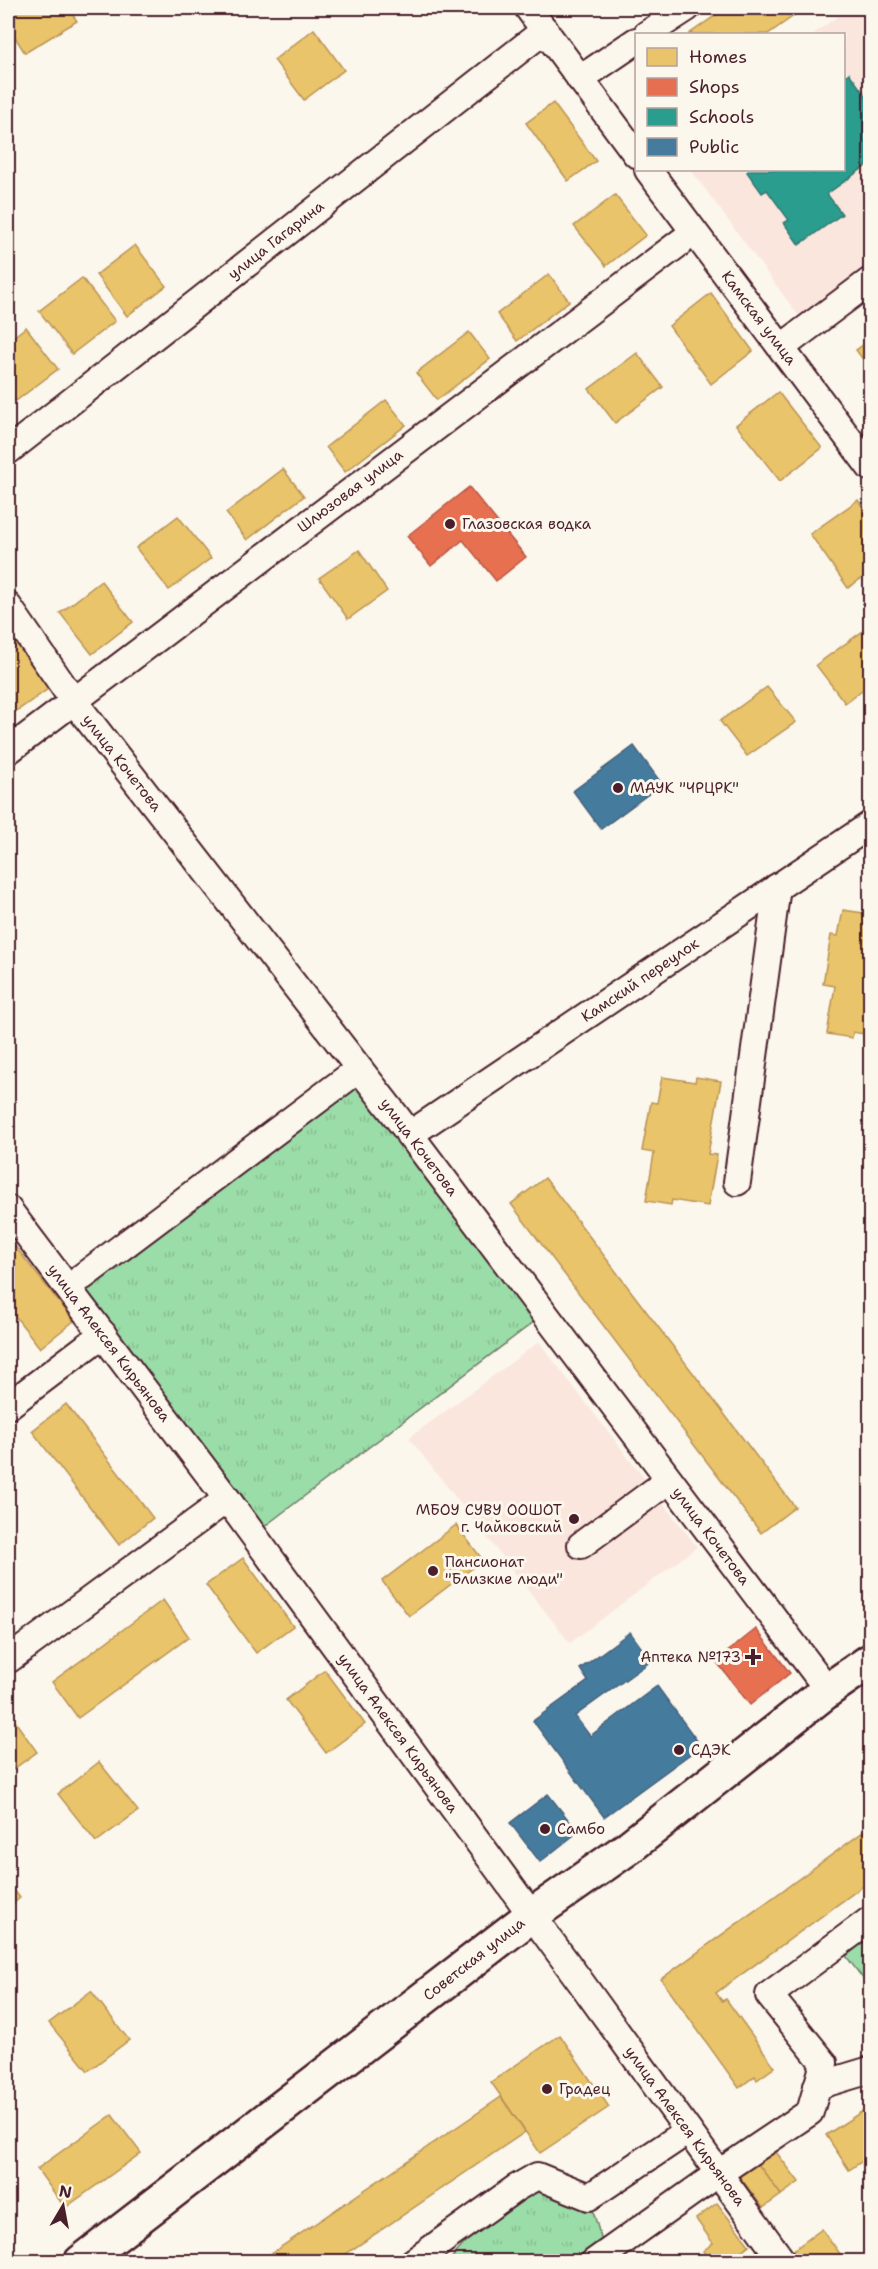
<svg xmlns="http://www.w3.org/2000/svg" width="878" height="2269" font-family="'Shantell Sans',sans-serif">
  <defs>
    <pattern id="park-tufts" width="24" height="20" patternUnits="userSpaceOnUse" patternTransform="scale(1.5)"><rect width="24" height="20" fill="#9bdda8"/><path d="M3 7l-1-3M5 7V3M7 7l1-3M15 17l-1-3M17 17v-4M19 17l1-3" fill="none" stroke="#87bd91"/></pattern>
  </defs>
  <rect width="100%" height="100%" fill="#fbf7ec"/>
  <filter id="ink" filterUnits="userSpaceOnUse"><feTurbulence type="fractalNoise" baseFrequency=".0167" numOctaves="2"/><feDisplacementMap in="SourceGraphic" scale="12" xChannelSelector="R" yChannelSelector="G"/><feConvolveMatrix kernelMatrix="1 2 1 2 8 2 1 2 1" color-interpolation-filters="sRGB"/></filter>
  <g filter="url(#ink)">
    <g fill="#fae6dd">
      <path d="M850,8H870V268L801,319L691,170H844V34H813Z"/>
      <path d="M539,1342L697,1547L570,1643L409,1438Z"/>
    </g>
    <g fill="url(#park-tufts)" stroke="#727e6a" stroke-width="1.5">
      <path d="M357,1076L539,1318L261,1529L79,1287Z"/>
      <path d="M870,1937V1988L846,1956Z"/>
      <path d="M537,2176L589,2197L603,2245L580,2261L448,2262L481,2225Z"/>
    </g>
    <g fill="#e9c46a" stroke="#b99257" stroke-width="1.5">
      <path d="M8,8H68L77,21L25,53L8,26Z"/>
      <path d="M726,8H805L768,34H689Z"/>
      <path d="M314,29L344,70L304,100L274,60Z"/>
      <path d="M553,103L596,161L568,181L526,123Z"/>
      <path d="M615,195L646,235L606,266L574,226Z"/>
      <path d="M135,245L166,286L127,316L96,275Z"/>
      <path d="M549,274L569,301L517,341L497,314Z"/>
      <path d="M82,278L115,321L72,354L39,311Z"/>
      <path d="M711,293L753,351L711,384L669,326Z"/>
      <path d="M26,327L58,369L16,401L8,390V341Z"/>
      <path d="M469,332L490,359L437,400L416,373Z"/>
      <path d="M870,340V369L856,350Z"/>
      <path d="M637,353L663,387L615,423L589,389Z"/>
      <path d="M778,392L822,448L780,481L736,425Z"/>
      <path d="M386,400L406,425L345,472L326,447Z"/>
      <path d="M283,469L304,496L247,540L226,513Z"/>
      <path d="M858,500L870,518V572L848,588L810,534Z"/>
      <path d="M178,516L211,558L169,590L136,548Z"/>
      <path d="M359,550L387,591L348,619L319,578Z"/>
      <path d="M101,581L133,622L92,654L60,613Z"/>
      <path d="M870,626V684L845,703L816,665Z"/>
      <path d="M19,641L51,687L8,717V649Z"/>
      <path d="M767,687L796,722L747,756L720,721Z"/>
      <path d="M843,910L870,914V1035L853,1032L852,1038L827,1034L835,986L823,984L831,935L838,936Z"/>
      <path d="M662,1077L695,1082L696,1077L721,1081L708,1154L717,1155L708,1206L672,1200L671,1205L646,1201L654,1153L642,1151L651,1102L657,1103Z"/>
      <path d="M545,1178L795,1507L761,1533L511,1204Z"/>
      <path d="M14,1245L74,1321L40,1348L8,1307V1250Z"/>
      <path d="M66,1404L153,1518L119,1545L32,1431Z"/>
      <path d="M456,1525L483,1560L409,1616L382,1581Z"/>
      <path d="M243,1558L293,1626L256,1653L206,1585Z"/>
      <path d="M163,1600L189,1637L78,1718L52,1682Z"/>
      <path d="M325,1670L365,1724L326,1753L286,1700Z"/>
      <path d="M9,1713L37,1752L8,1773V1714Z"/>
      <path d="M99,1762L138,1811L96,1842L58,1794Z"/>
      <path d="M870,1827V1881L716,1993L722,2001L726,1999L775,2067L757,2080L755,2076L739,2088L661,1979Z"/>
      <path d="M8,1882L20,1898L8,1908Z"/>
      <path d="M91,1991L129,2040L88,2071L49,2023Z"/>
      <path d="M560,2035L609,2107L540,2153L491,2082Z"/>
      <path d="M501,2097L525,2132L337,2260L259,2262Z"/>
      <path d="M864,2110L870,2119V2156L849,2170L826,2135Z"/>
      <path d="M112,2115L141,2153L65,2208L37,2169Z"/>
      <path d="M773,2148L799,2182L781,2195L755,2160Z"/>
      <path d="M755,2160L781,2195L763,2208L737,2173Z"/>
      <path d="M717,2203L749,2245L727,2262H712L703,2251L713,2243L696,2219Z"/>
      <path d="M822,2229L846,2262H793L788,2254Z"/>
    </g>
    <g fill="#e76f51" stroke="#b85746" stroke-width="1.5">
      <path d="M469,487L526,557L496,581L463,540L431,566L407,536Z"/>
      <path d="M756,1629L790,1673L750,1705L716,1661Z"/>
    </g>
    <path fill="#2a9d8f" stroke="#347771" stroke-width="1.5" d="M849,73L870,102V126L868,128L870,131V163L827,194L842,214L799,245L784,223L789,220L767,190L762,193L747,172L750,170H810L813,174L819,170H844V77Z"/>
    <g fill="#457b9d" stroke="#465f7b" stroke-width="1.5">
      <path d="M634,746L662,784L601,829L573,791Z"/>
      <path d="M630,1632L651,1661L575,1716L590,1736L657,1686L701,1746L604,1817L533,1721L588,1681L580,1669Z"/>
      <path d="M548,1794L578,1832L540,1862L510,1823Z"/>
    </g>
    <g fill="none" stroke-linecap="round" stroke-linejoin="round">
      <defs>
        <g id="minor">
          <path d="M528,8L636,154"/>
          <path d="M647,34L687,8"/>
          <path d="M580,79L636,41"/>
          <path d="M648,170L870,467"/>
          <path d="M782,347L870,281"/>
          <path d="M8,451L545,30"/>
          <path d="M8,606L73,700L396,1116L828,1690"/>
          <path d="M8,751L694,232"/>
          <path d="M409,1135L870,825"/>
          <path d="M737,1182L777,887"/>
          <path d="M8,1209L227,1499L580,1981L783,2262"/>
          <path d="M82,1277L359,1069"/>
          <path d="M8,1406L103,1334"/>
          <path d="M581,1545L669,1480"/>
          <path d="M8,1660L227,1499"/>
          <path d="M817,2086L870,2070"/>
          <path d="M413,2262L516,2188L537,2176L589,2197L688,2131"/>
          <path d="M594,2262L719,2173L810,2112L824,2063L769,1995L870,1920"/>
        </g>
        <path id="major" d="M81,2262L532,1915L628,1848L828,1690L870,1661"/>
      </defs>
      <use href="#minor" stroke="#4a1f2b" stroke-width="30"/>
      <use href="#major" stroke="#4a1f2b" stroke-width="38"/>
      <use href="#minor" stroke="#fbf7ec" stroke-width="26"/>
      <use href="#major" stroke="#fbf7ec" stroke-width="33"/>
    </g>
  </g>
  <g fill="#4a1f2b" stroke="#fbf7ec" stroke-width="2">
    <circle cx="450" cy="524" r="6"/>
    <circle cx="618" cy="788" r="6"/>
    <circle cx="574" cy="1519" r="6"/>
    <circle cx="433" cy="1571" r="6"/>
    <path d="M750 1648h6v6h6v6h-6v6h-6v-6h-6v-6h6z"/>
    <circle cx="679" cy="1750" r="6"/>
    <circle cx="545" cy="1829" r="6"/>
    <circle cx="547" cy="2089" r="6"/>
  </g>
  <g text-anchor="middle" stroke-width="6" stroke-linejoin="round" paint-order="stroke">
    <g font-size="15" fill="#4a1f2b" stroke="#fbf7ec">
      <text transform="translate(276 240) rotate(-38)" y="5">улица Гагарина</text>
      <text transform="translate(759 318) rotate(53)" y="5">Камская улица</text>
      <text transform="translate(350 491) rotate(-37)" y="5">Шлюзовая улица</text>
      <text transform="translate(122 763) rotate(52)" y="5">улица Кочетова</text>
      <text transform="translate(640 980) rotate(-34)" y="5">Камский переулок</text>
      <text transform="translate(419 1147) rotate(53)" y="5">улица Кочетова</text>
      <text transform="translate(109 1343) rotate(53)" y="5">улица Алексея Кирьянова</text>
      <text transform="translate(711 1536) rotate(53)" y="5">улица Кочетова</text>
      <text transform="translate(398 1733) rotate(54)" y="5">улица Алексея Кирьянова</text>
      <text transform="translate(474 1959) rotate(-38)" y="5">Советская улица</text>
      <text transform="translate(685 2126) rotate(54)" y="5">улица Алексея Кирьянова</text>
    </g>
    <g font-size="15" fill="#4a1f2b" stroke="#fbf7ec" text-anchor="start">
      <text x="462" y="529">Глазовская водка</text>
      <text x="630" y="793">МАУК "ЧРЦРК"</text>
      <text x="562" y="1515" text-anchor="end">МБОУ СУВУ ООШОТ<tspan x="562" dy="17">г. Чайковский</tspan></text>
      <text x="445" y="1567">Пансионат<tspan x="445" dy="17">"Близкие люди"</tspan></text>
      <text x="741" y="1662" text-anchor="end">Аптека №173</text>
      <text x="691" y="1755">СДЭК</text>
      <text x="557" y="1834">Самбо</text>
      <text x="559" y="2094">Градец</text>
    </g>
  </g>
  <rect width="878" height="2269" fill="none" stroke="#fbf7ec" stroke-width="30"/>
  <rect x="15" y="15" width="848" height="2239" fill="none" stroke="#4a1f2b" stroke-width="2" filter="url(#ink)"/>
  <rect x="635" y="33" width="210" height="138" fill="#fbf7ec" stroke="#b4a19f" stroke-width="1.5"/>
  <rect x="647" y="48" width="30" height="18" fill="#e9c46a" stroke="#b4a19f" stroke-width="1.5"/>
  <text x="689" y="63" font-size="18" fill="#4a1f2b">Homes</text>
  <rect x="647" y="78" width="30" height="18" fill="#e76f51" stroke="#b4a19f" stroke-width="1.5"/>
  <text x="689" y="93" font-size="18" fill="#4a1f2b">Shops</text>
  <rect x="647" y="108" width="30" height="18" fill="#2a9d8f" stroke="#b4a19f" stroke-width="1.5"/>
  <text x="689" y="123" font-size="18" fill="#4a1f2b">Schools</text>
  <rect x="647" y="138" width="30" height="18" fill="#457b9d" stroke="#b4a19f" stroke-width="1.5"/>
  <text x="689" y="153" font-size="18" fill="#4a1f2b">Public</text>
  <g transform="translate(63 2206) rotate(10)" stroke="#fbf7ec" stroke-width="4.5" paint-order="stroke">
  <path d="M0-4.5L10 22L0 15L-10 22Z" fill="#4a1f2b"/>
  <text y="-9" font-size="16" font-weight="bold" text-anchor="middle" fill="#4a1f2b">N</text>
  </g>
</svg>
